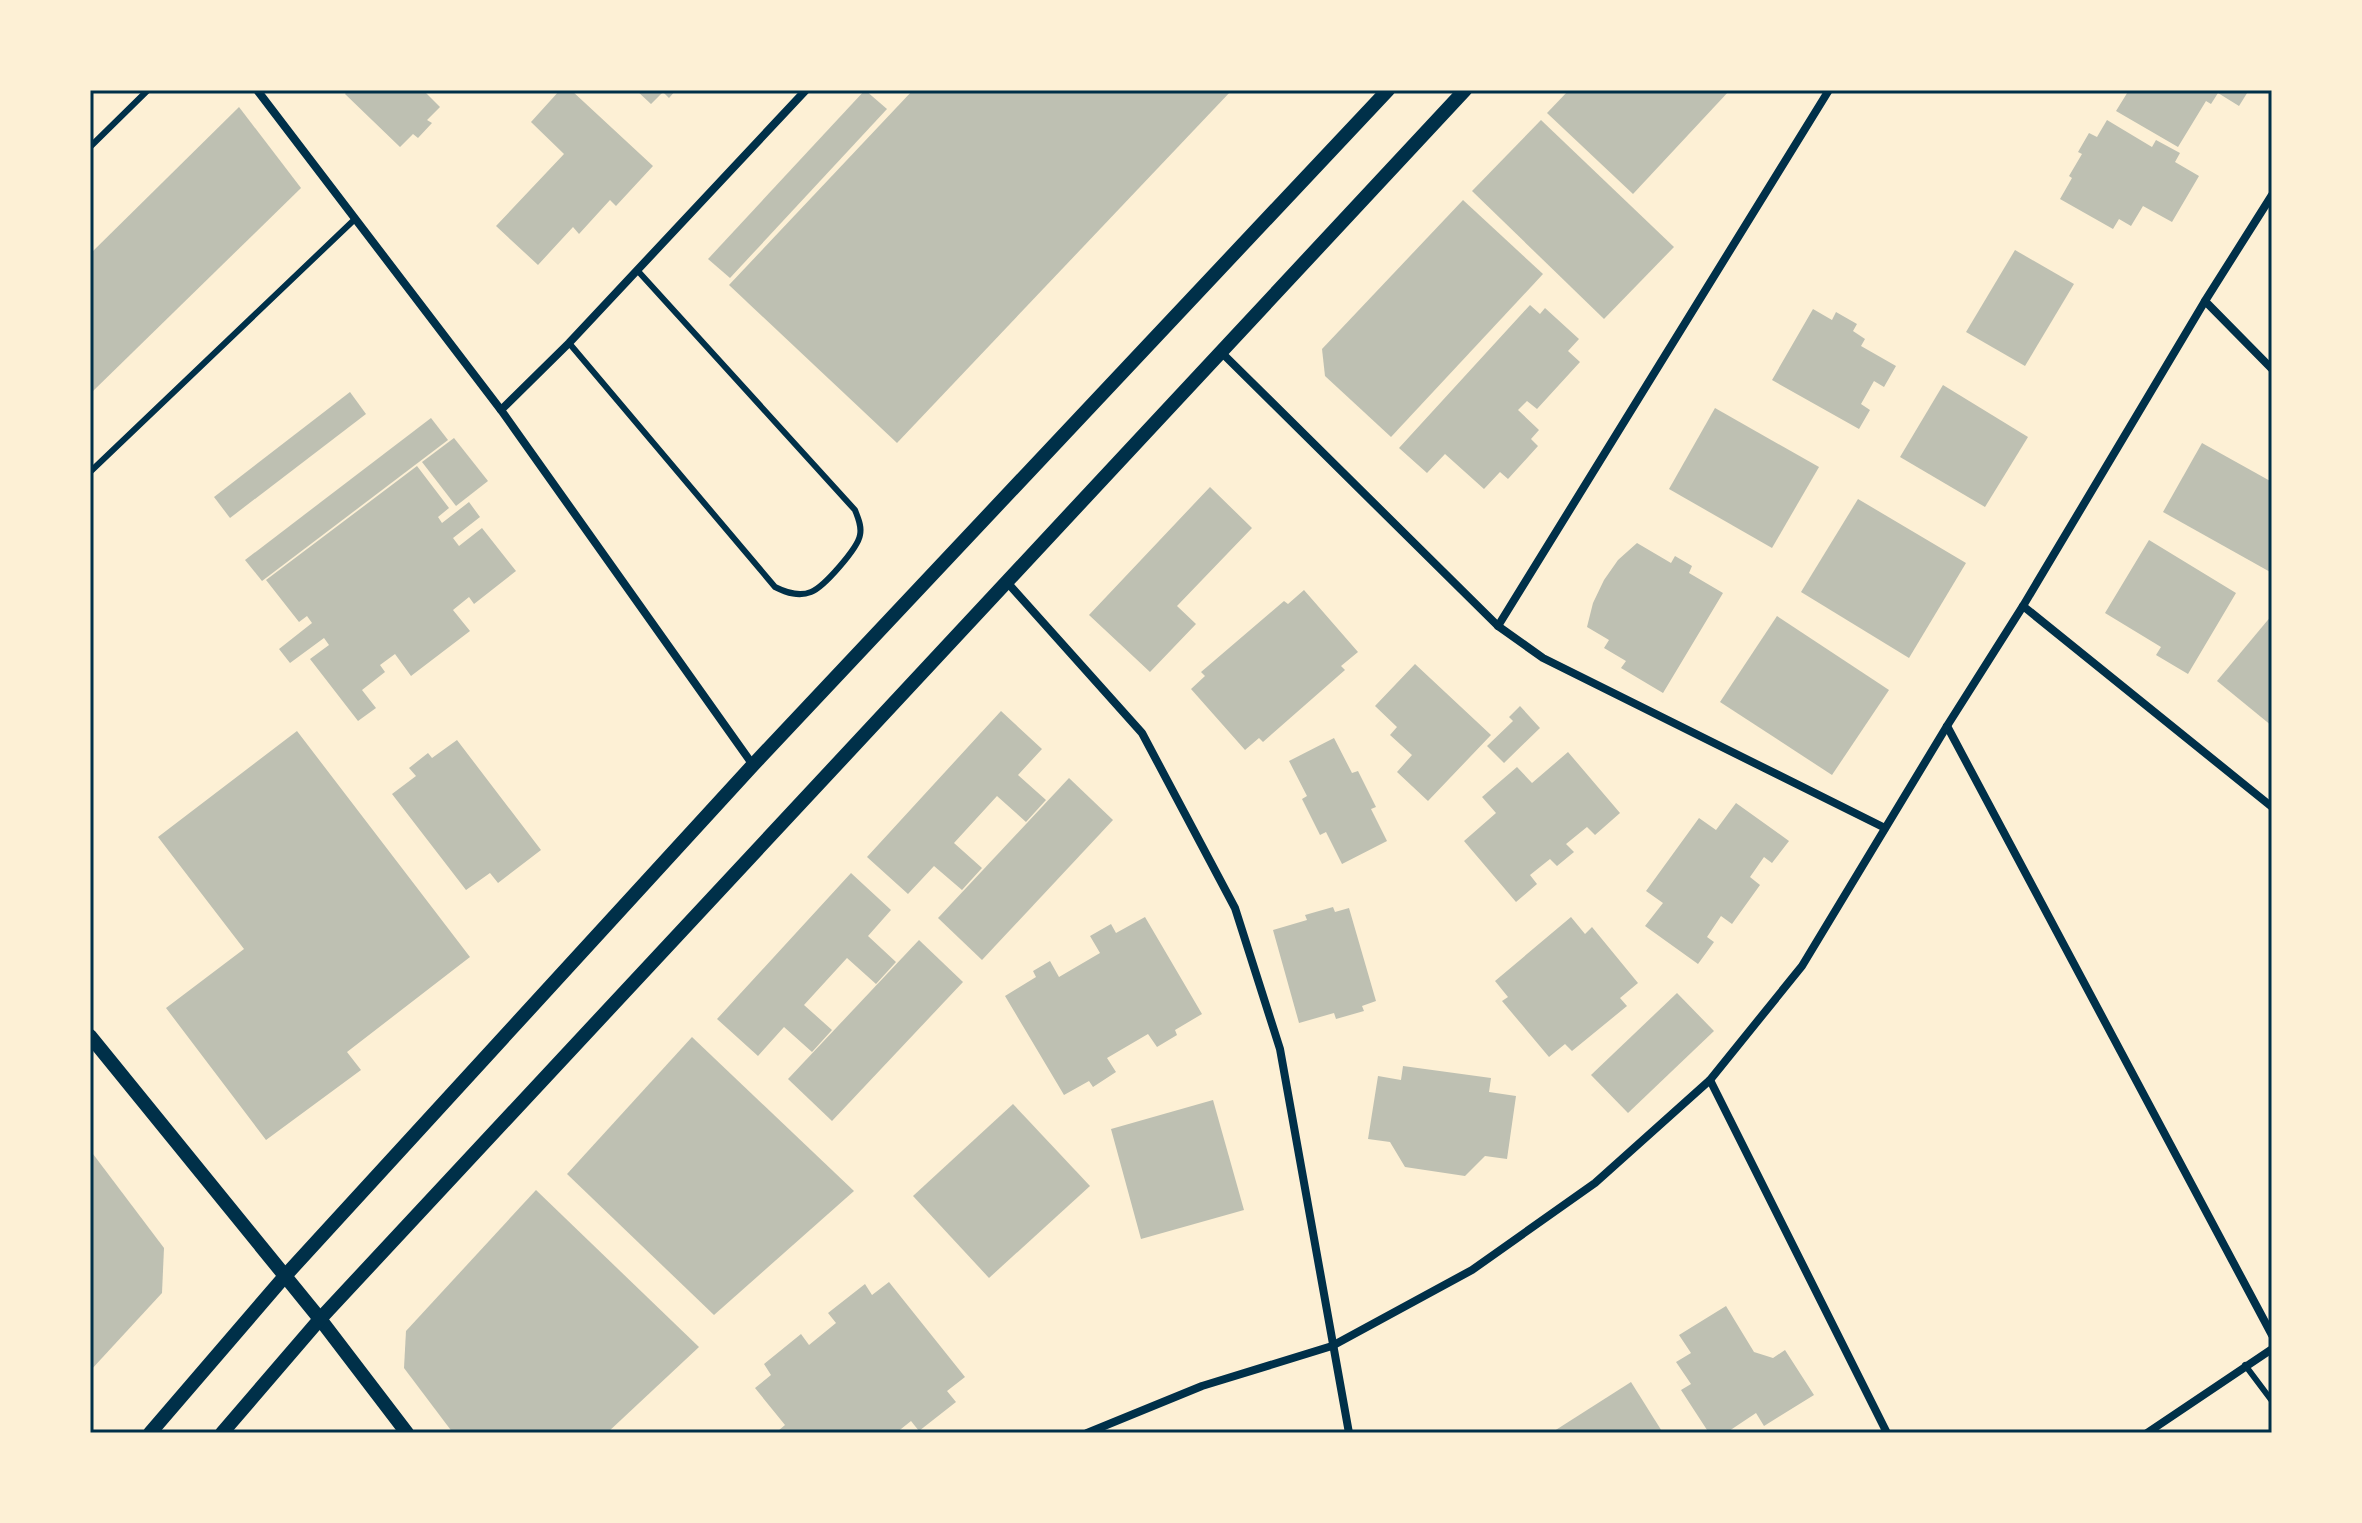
<svg xmlns="http://www.w3.org/2000/svg" width="2362" height="1523" font-family="Helvetica,sans-serif">
  <rect width="100%" height="100%" fill="#fdf0d5"/>
  <g fill="#bec0b2">
    <path d="M348,90H423L440,107L427,120L432,123L418,138L413,134L400,147L345,94Z"/>
    <path d="M560,90H571L653,166L616,206L610,200L579,234L573,227L538,265L496,226L564,154L531,122Z"/>
    <path d="M636,90H676L669,98L663,92L651,104Z"/>
    <path d="M865,90L887,109L730,278L708,259Z"/>
    <path d="M913,90H1232L897,443L729,285Z"/>
    <path d="M1569,90H1730L1633,194L1547,113Z"/>
    <path d="M2129,90H2249L2239,106L2218,93L2211,104L2206,101L2178,147L2116,111Z"/>
    <path d="M239,107L301,188L90,394V254Z"/>
    <path d="M1541,120L1674,247L1604,319L1472,191Z"/>
    <path d="M2107,120L2152,147L2156,140L2180,153L2175,162L2199,176L2172,222L2143,206L2131,226L2119,219L2113,229L2060,199L2072,178L2069,176L2082,154L2078,152L2089,133L2097,137Z"/>
    <path d="M1463,200L1543,274L1391,437L1325,376L1322,349Z"/>
    <path d="M2015,250L2074,284L2025,366L1966,332Z"/>
    <path d="M1530,305L1540,314L1545,308L1579,339L1568,351L1580,362L1537,409L1527,401L1518,410L1539,430L1531,439L1538,446L1508,479L1500,472L1484,489L1445,454L1427,473L1399,448Z"/>
    <path d="M1813,309L1832,320L1836,312L1857,324L1853,331L1865,339L1861,346L1896,366L1884,387L1874,381L1861,404L1870,410L1859,429L1772,380Z"/>
    <path d="M1943,385L2028,437L1985,507L1900,457Z"/>
    <path d="M350,392L366,414L230,518L214,497Z"/>
    <path d="M1715,408L1819,467L1772,548L1669,489Z"/>
    <path d="M431,418L448,440L262,581L245,560Z"/>
    <path d="M454,438L488,481L456,506L422,462Z"/>
    <path d="M2202,443L2272,482V573L2163,512Z"/>
    <path d="M417,466L449,508L438,517L442,523L469,502L480,517L453,538L459,546L482,528L516,571L474,604L469,597L453,610L470,631L411,676L395,654L380,665L385,672L362,690L376,708L358,721L310,659L329,645L324,638L290,663L279,649L312,623L307,616L299,622L266,580Z"/>
    <path d="M1210,487L1252,528L1177,606L1196,624L1150,672L1089,615Z"/>
    <path d="M1858,499L1966,563L1909,658L1801,592Z"/>
    <path d="M2149,540L2236,593L2188,674L2156,655L2161,647L2105,613Z"/>
    <path d="M1637,543L1671,563L1675,556L1692,566L1689,573L1723,593L1663,693L1621,668L1626,661L1604,648L1609,640L1587,627L1593,603L1604,580L1618,560Z"/>
    <path d="M1304,590L1358,652L1341,666L1345,670L1263,742L1259,738L1245,750L1191,689L1205,676L1201,672L1284,601L1288,604Z"/>
    <path d="M2272,615V726L2217,681Z"/>
    <path d="M1777,616L1889,690L1832,775L1720,702Z"/>
    <path d="M1415,664L1491,735L1428,801L1397,772L1412,755L1390,735L1397,727L1375,706Z"/>
    <path d="M1520,706L1540,728L1504,763L1487,746L1513,721L1509,717Z"/>
    <path d="M1001,711L1042,749L1018,775L1046,800L1026,822L997,796L954,843L982,868L962,890L934,866L908,894L867,857Z"/>
    <path d="M297,731L470,957L347,1052L361,1070L266,1140L166,1008L244,949L158,837Z"/>
    <path d="M1334,738L1352,773L1358,771L1376,807L1371,809L1387,841L1342,864L1326,832L1320,835L1302,799L1307,796L1289,761Z"/>
    <path d="M457,740L541,850L498,883L490,873L466,890L392,794L416,776L409,768L428,753L432,758Z"/>
    <path d="M1568,752L1620,813L1595,835L1587,827L1566,844L1574,852L1557,866L1550,859L1530,875L1537,884L1516,902L1464,841L1496,813L1482,797L1517,767L1532,783Z"/>
    <path d="M1069,778L1113,820L982,960L938,918Z"/>
    <path d="M1736,803L1789,841L1772,863L1764,857L1750,877L1760,885L1732,924L1721,916L1707,937L1714,942L1698,964L1645,926L1663,903L1646,891L1699,818L1716,830Z"/>
    <path d="M851,873L891,910L868,936L896,962L876,984L847,958L804,1005L832,1030L812,1052L784,1027L758,1056L717,1019Z"/>
    <path d="M1333,907L1335,912L1349,908L1376,1001L1362,1006L1364,1011L1336,1019L1334,1013L1299,1023L1273,930L1307,920L1305,915Z"/>
    <path d="M1145,917L1202,1014L1175,1030L1177,1035L1157,1047L1148,1034L1107,1058L1116,1072L1093,1087L1089,1081L1064,1095L1005,996L1036,977L1033,971L1050,961L1059,977L1100,953L1090,936L1111,924L1116,933Z"/>
    <path d="M1571,917L1585,934L1592,927L1638,983L1620,998L1627,1006L1572,1051L1565,1044L1549,1057L1502,1001L1508,997L1495,981Z"/>
    <path d="M919,940L963,982L832,1121L788,1079Z"/>
    <path d="M1677,993L1714,1031L1628,1113L1591,1075Z"/>
    <path d="M692,1037L854,1191L714,1315L567,1174Z"/>
    <path d="M1403,1066L1491,1078L1489,1092L1516,1096L1507,1159L1485,1156L1465,1176L1405,1167L1390,1142L1368,1139L1378,1076L1401,1080Z"/>
    <path d="M1213,1100L1244,1210L1141,1239L1111,1129Z"/>
    <path d="M1013,1104L1090,1186L989,1278L913,1196Z"/>
    <path d="M90,1150L164,1248L162,1293L90,1371Z"/>
    <path d="M536,1190L699,1347L607,1433H453L404,1368L406,1331Z"/>
    <path d="M889,1282L965,1377L947,1391L956,1402L919,1431L911,1421L896,1433H780L778,1431L785,1425L755,1388L771,1375L764,1364L801,1334L809,1345L836,1323L828,1313L865,1284L872,1295Z"/>
    <path d="M1726,1306L1754,1352L1773,1358L1785,1350L1814,1395L1764,1426L1756,1413L1726,1433H1709L1681,1390L1691,1384L1676,1362L1691,1353L1679,1335Z"/>
    <path d="M1631,1382L1663,1433H1551Z"/>
  </g>
  <g fill="none" stroke-linecap="round" stroke-linejoin="round">
    <g stroke="#003049" stroke-width="6">
      <path d="M90,147L148,90"/>
      <path d="M569,343L775,587C787,593 799,597 811,592C824,587 858,548 860,535C862,526 858,518 855,510L637,270"/>
      <path d="M90,472L355,219"/>
      <path d="M2245,1365L2272,1401"/>
    </g>
    <g stroke="#003049" stroke-width="8">
      <path d="M257,90L501,410L753,765"/>
      <path d="M2205,301L2272,369"/>
      <path d="M1221,352L1498,626L1543,658L1885,828"/>
      <path d="M501,410L569,343L806,90"/>
      <path d="M1006,581L1142,733L1235,908L1280,1049L1349,1433"/>
      <path d="M2023,606L2272,807"/>
      <path d="M1498,626L1829,90"/>
      <path d="M1947,726L2272,1335"/>
      <path d="M1710,1080L1887,1433"/>
      <path d="M1087,1433L1202,1386L1332,1346L1472,1270L1595,1183L1710,1080L1802,966L1947,726L2023,606L2205,301L2272,195"/>
      <path d="M2147,1433L2272,1349"/>
    </g>
    <g stroke="#003049" stroke-width="14">
      <path d="M90,1036L320,1319L407,1433"/>
      <path d="M150,1433L285,1276L753,765L1388,90"/>
      <path d="M222,1433L320,1319L1465,90"/>
    </g>
  </g>
  <rect width="2362" height="1523" fill="none" stroke="#fdf0d5" stroke-width="184"/>
  <rect x="92" y="92" width="2178" height="1339" fill="none" stroke="#003049" stroke-width="3"/>
</svg>
